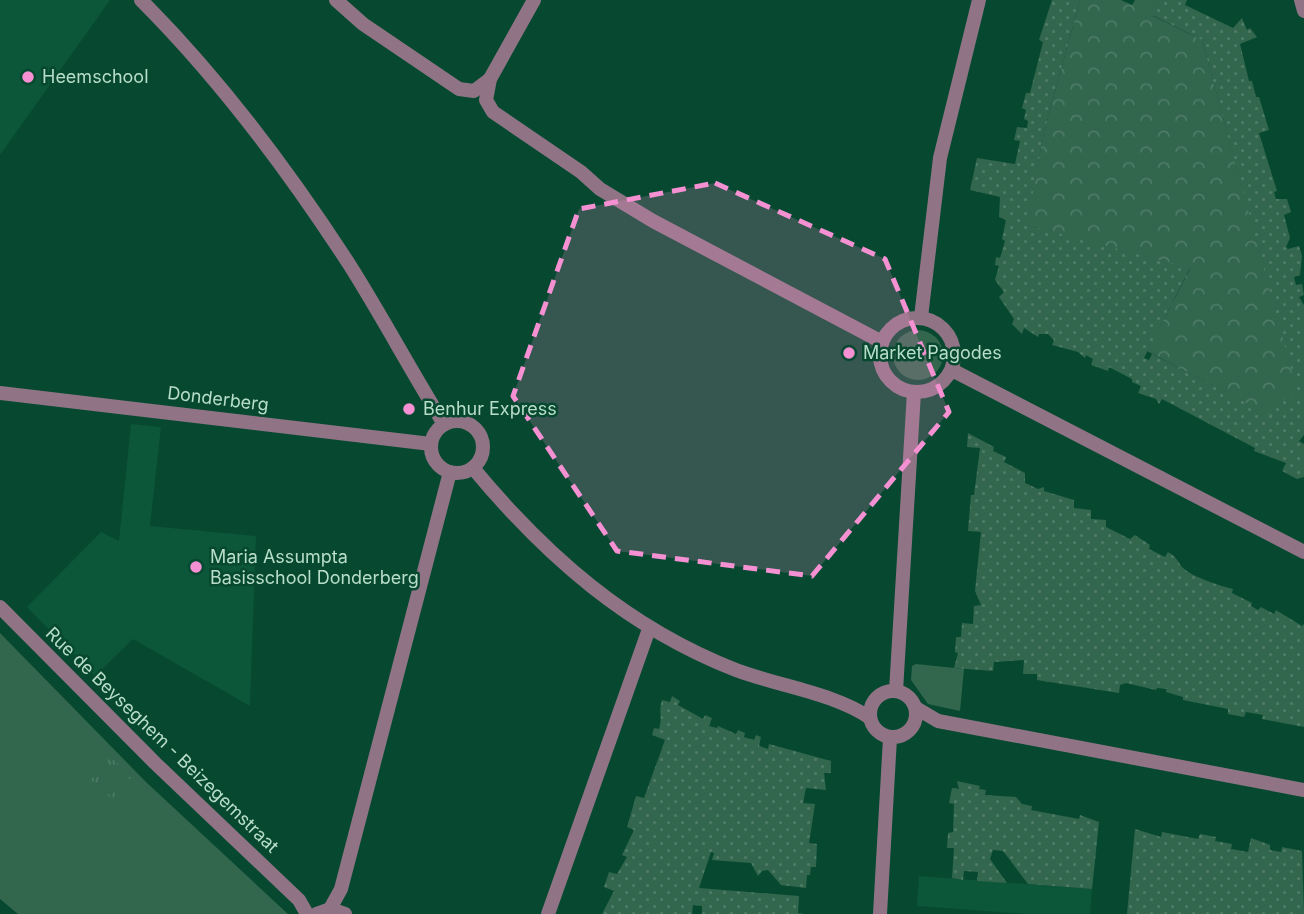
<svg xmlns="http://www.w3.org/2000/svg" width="1304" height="914" font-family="Inter,sans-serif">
  <defs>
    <pattern id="forest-crowns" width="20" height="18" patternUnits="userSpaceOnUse" patternTransform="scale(1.75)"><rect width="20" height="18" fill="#32664d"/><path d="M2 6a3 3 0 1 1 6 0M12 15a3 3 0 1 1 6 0" fill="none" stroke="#4e7b65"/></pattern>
    <pattern id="park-tufts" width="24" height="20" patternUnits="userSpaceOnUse" patternTransform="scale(1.75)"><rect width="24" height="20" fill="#32664d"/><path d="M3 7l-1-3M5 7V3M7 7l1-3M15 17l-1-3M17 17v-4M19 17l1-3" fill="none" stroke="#4e7b65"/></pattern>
    <pattern id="garden-dots" width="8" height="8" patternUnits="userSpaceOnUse" patternTransform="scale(1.75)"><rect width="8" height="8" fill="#32664d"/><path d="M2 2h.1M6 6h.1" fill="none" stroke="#4e7b65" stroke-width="1.8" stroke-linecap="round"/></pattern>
  </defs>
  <rect width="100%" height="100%" fill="#074930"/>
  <g fill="#0c563a">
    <path d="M0,0H110L0,155Z"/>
    <path d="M131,424L161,427L150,526L256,536L250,706L133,639L95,676L27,607L101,532L119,541Z"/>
    <path d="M919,876L1092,889L1090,914H1025L917,906Z"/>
  </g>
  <g fill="#32664d">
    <circle cx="918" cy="355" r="25"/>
    <path d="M0,633L146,782L288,914H18L0,899Z"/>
    <path d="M916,664L964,669L960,711L928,704L911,680L912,666Z"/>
  </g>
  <path fill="url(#forest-crowns)" d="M1080,0H1121L1132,5L1135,0H1159L1153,16L1202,40L1299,395L1272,417L1147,351L1190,269L1026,225L1044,132Z"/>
  <path fill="url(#park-tufts)" d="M110,757L132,776L112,799L91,780Z"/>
  <g fill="url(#garden-dots)">
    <path d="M1052,0H1080L1044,132L1027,225L1190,268L1144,358L1149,360L1152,354L1272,416L1280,400L1298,395L1202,40L1152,15L1159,0H1187L1185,5L1233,28L1242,18L1247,30L1250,28L1257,37L1240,44L1249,81H1252L1256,97H1259L1269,130L1259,133L1277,191L1274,192L1276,199H1287L1291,212L1284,215L1290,238L1286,247L1288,249L1299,246L1302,256L1300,275L1294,277L1296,285L1302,284L1304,295L1299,297L1304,305V435L1299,441L1304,444V477L1297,479L1282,471L1286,463L1254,451L1255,448L1162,399L1159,404L1156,399L1138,393L1141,386L1132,382V379L1109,367L1108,371L1091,365L1093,359L1086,355L1085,358L1078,352L1052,345L1054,340L1048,334H1039L1038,337L1024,328L1022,334L1012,324L1014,319L999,297L1004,292L995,280L999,266L995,265L996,257L1000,258L1005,241L1002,239L1006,220L999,217L1000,197L970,190L977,158L1015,164L1020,141L1014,140L1017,127L1027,128L1028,121L1024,119L1026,110L1022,108L1026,93H1030L1043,42L1039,40Z"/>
    <path d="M968,433L994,447L993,451L1006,457L1004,462L1025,473V483L1038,489L1044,487V491L1074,500V508L1091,510V519L1106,520V527L1130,539L1135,535L1150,545L1149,549L1165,557L1168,552C1177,557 1178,562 1182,567C1191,577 1224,587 1233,589L1232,593L1252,603L1251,606L1258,610L1261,607L1274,614L1276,610L1302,626L1304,624V727L1262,719L1263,715L1246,712L1244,717L1228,714V709L1183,700V697L1166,692L1167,689L1157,688L1156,690L1126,683L1120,685L1119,693L1037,680V674H1023L1024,660L994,662L993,671L954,668L958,653L955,652L956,637H961L962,623L973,624L974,606L981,605L975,591L981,532L968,531L971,495H974L980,448L967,447Z"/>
    <path d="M672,696L680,701L678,705L703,719L705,715L712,718L709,726L717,728L718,726L736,734L738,730L745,733L744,737L754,740L756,735L761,737L759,746L768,749L769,744L831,761V773H824L826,790L806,788L803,803L815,804L809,843L817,844L816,867H811L810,875H807L806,888L781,885L768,870L762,871L758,876L751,863L712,860L714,853L711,852L699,888L799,896L798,913L803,914H702V906L693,905L692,914H602L614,891L604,887L609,872L617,874L627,857L622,855L634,830L627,827L636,796L644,798L665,740L652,735L654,728L659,729C663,717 658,713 662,700L670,702Z"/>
    <path d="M957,781L980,786L979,789L986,790L985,795L1016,797L1022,804L1032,806L1031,810L1079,819L1080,815L1099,822L1092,889L1028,884L1003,851L993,850L990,859L1007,883L977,881L978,872L964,871L963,880L952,878L954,848H947L948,833L953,832L954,804L949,803L952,788L959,789Z"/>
    <path d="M1135,829L1161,837L1162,832L1198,839L1200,834L1216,837L1215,841L1232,844L1231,849L1248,852L1251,838L1270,845V850L1281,852L1282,847L1302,851L1304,914H1127Z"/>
  </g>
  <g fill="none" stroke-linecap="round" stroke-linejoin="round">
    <g stroke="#907485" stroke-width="14">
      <path d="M141,0C220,79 288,170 349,264C382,316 411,371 444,424"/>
      <path d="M336,0L363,24L459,89L474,91L490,79"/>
      <path d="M534,0L490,79L486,100L493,112L581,172L600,189L653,221L882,342"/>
      <path d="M1301,0L1304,11"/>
      <path d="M921,317L940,158L979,0"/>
      <circle cx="917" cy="355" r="37"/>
      <path d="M952,370L1304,552"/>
      <path d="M0,393L431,444"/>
      <circle cx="457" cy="447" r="26"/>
      <path d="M473,468C546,556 628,628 736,670C778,686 834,693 870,718"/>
      <path d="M0,607L155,763L299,900L307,914"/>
      <circle cx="893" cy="714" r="23"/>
      <path d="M896,691L914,392"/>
      <path d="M916,708L938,721L1304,790"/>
      <path d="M330,909L341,889L450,472"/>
      <path d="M316,914L330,909L345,914"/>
      <path d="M548,914L649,629"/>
      <path d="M880,914L890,738"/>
    </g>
  </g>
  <path fill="#f591d2" fill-opacity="0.2" stroke="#f591d2" stroke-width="5" stroke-dasharray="14 9" stroke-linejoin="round" d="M715,183L885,259L949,412L812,576L617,551L513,396L579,209Z"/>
  <g fill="#f591d2" stroke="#074930" stroke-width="2.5">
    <circle cx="28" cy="77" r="7"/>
    <circle cx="849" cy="353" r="7"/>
    <circle cx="409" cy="409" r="7"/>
    <circle cx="196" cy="567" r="7"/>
  </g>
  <g text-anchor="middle" stroke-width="5" stroke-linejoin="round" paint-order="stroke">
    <g font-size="18" fill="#b8ddc9" stroke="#074930" text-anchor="start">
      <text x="42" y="83">Heemschool</text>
      <text x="863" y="359">Market Pagodes</text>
      <text x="423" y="415">Benhur Express</text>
      <text x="210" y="563">Maria Assumpta<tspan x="210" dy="21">Basisschool Donderberg</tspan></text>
    </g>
    <g font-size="18" fill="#b8ddc9" stroke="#074930">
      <text transform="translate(218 399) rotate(7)" y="6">Donderberg</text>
      <text transform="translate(162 740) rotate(44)" y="6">Rue de Beyseghem - Beizegemstraat</text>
    </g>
  </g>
</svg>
